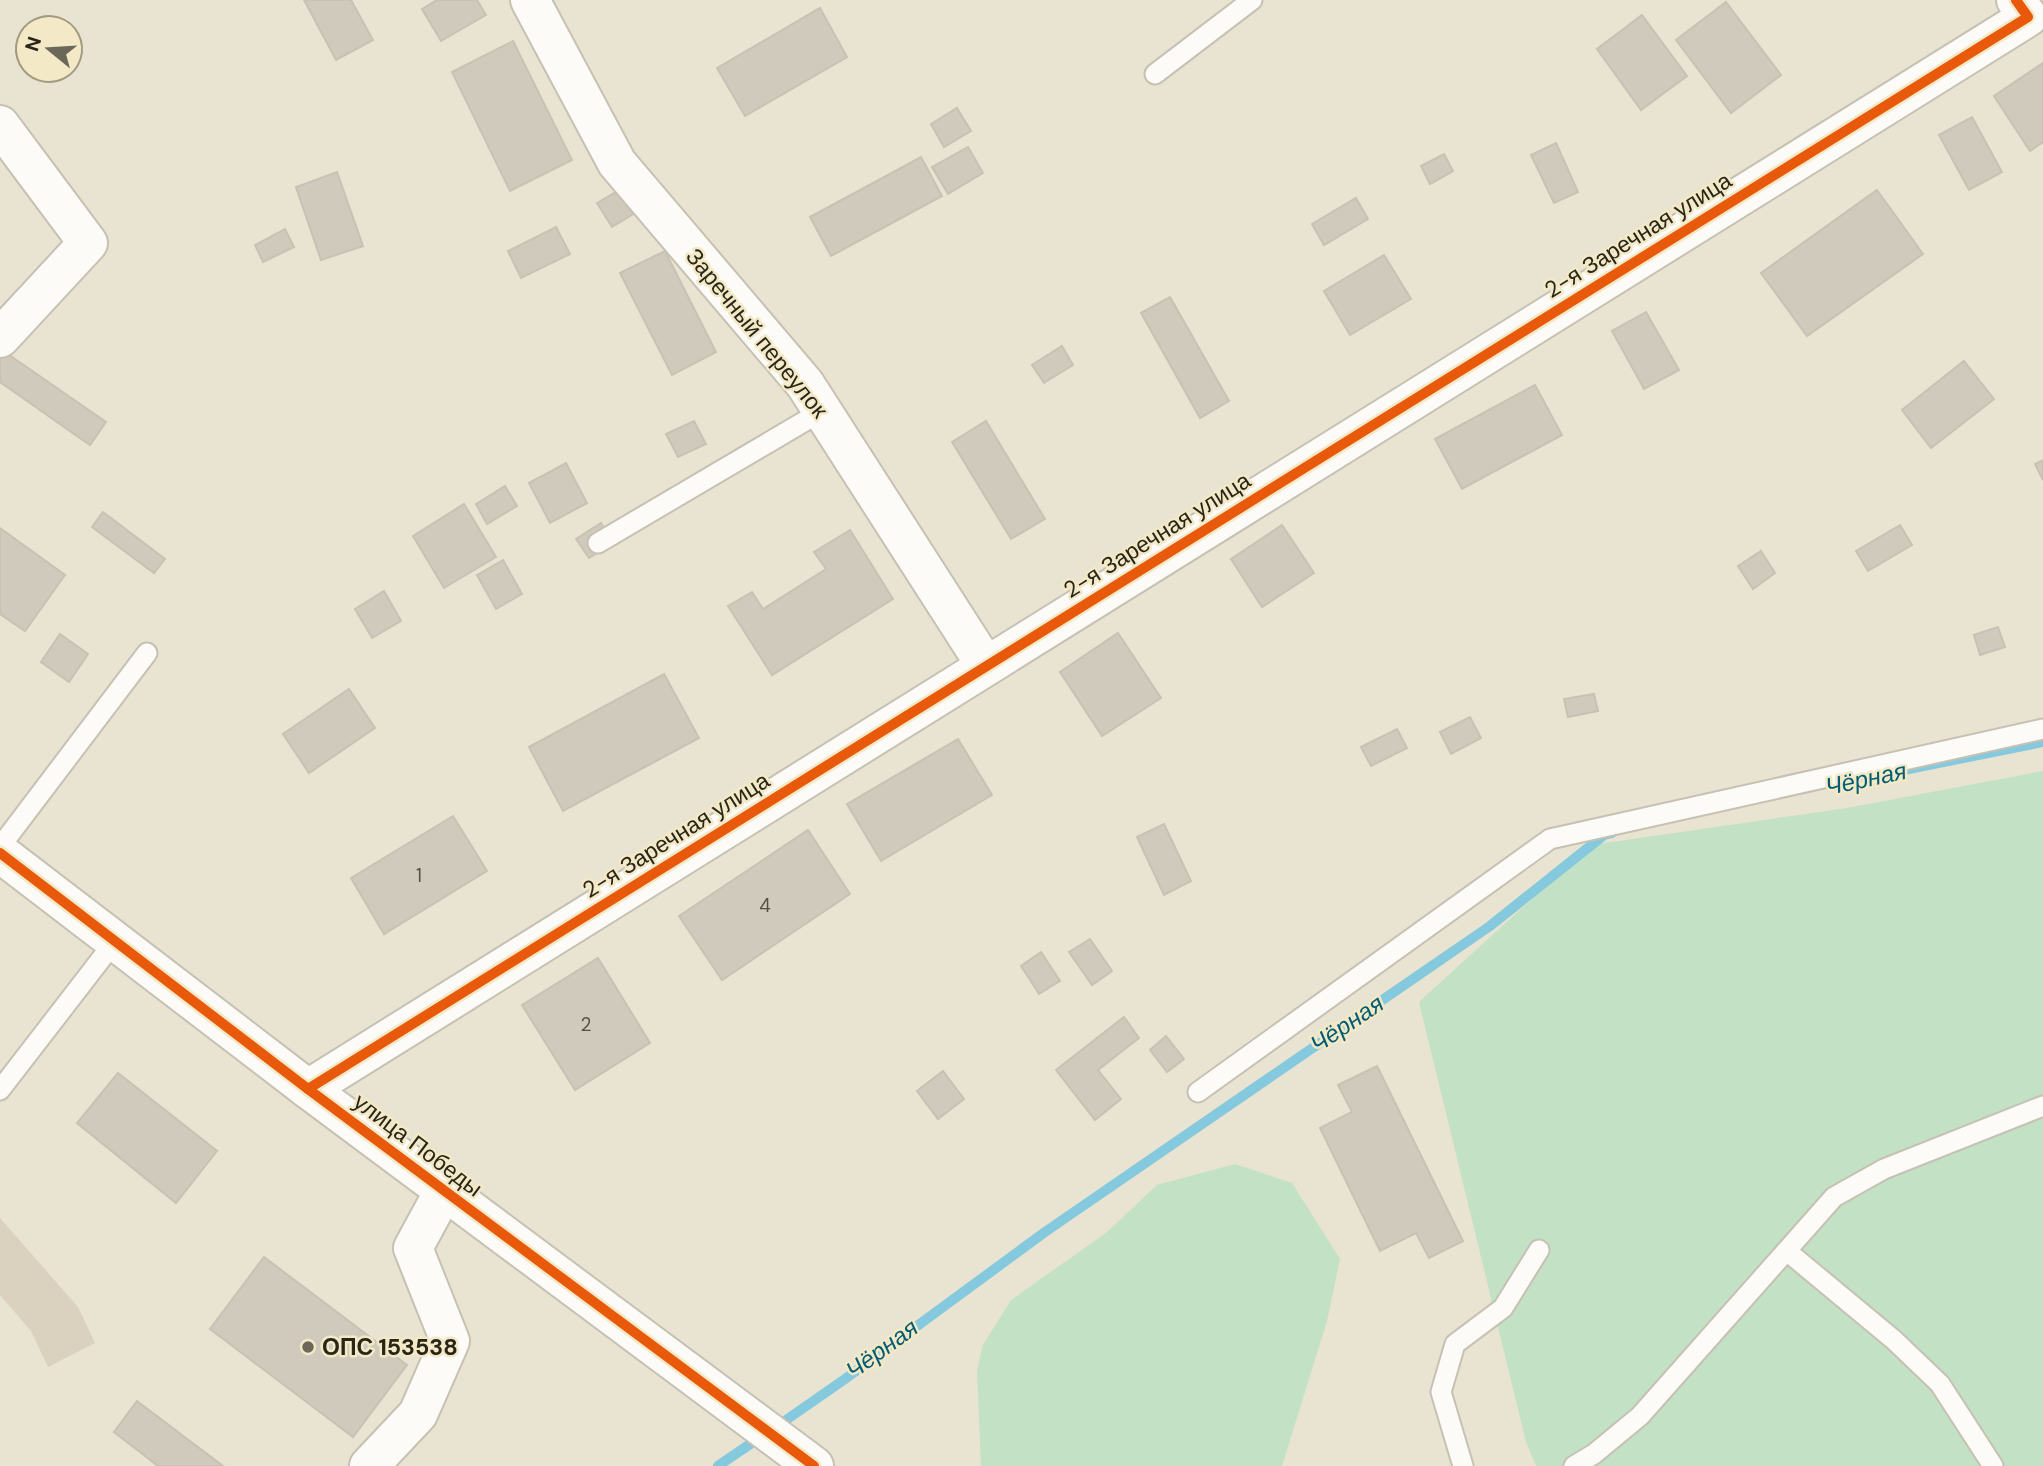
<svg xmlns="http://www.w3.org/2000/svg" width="2043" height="1466" font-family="'DM Sans',sans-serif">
  <rect width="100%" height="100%" fill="#e9e3d1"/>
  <path fill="#dbd1bf" d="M0,1218L78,1307L95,1343L48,1367L31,1331L0,1295Z"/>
  <g fill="#c2e1c5">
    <path d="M2043,771V1466H1536L1526,1442L1419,1002L1591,845L1847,808Z"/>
    <path d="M1235,1164L1292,1183L1340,1259L1327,1321L1282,1466H981L977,1371L983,1345L1011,1300L1106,1233L1157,1185Z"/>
  </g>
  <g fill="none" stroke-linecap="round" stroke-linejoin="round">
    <g stroke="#84c9dd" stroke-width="10">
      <path d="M1874,776L2043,742"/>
      <path d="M776,1427L845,1379L1045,1232L1490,926L1604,835L1612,833"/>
      <path d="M718,1466L762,1436"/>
    </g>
  </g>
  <g fill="#d0cabc" stroke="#c9c2b4" stroke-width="2">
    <path d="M304,0H351L373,40L336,60Z"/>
    <path d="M437,0H477L486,15L441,41L422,9Z"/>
    <path d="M1726,2L1781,75L1731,113L1676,40Z"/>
    <path d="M820,8L847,57L745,116L717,68Z"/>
    <path d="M1642,15L1687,76L1641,110L1597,49Z"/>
    <path d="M513,41L572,160L510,191L452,72Z"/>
    <path d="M2043,63V142L2030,151L1994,96Z"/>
    <path d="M957,108L971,131L944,147L931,124Z"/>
    <path d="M1972,117L2002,172L1969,190L1939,135Z"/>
    <path d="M1556,143L1578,192L1554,203L1531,155Z"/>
    <path d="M968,147L983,173L948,194L932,167Z"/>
    <path d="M1444,154L1453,171L1430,184L1421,166Z"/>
    <path d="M921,157L942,196L831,256L810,217Z"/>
    <path d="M337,172L363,246L321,260L296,187Z"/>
    <path d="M626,186L640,210L612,227L597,203Z"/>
    <path d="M1877,190L1923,254L1807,336L1761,273Z"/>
    <path d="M1356,198L1368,219L1324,245L1312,224Z"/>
    <path d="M556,227L570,254L521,278L508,251Z"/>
    <path d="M285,229L294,247L263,262L255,245Z"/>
    <path d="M665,251L716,352L672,375L620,273Z"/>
    <path d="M1384,255L1411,299L1350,335L1324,291Z"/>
    <path d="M1170,297L1229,401L1200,418L1141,313Z"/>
    <path d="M1646,312L1679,370L1644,389L1612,331Z"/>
    <path d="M1062,346L1073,365L1044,383L1032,365Z"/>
    <path d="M2,350L106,422L90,445L0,382V353Z"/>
    <path d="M1964,361L1994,399L1931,448L1902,410Z"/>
    <path d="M1535,385L1562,435L1462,489L1435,439Z"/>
    <path d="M694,421L706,444L678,457L666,434Z"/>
    <path d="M986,421L1045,519L1011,539L952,442Z"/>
    <path d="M2043,460V480L2035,464Z"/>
    <path d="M566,463L587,503L550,523L529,483Z"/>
    <path d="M505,486L517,506L487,524L476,504Z"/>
    <path d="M464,504L496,557L444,588L413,536Z"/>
    <path d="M103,512L165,559L154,573L92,527Z"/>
    <path d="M601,523L613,543L589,558L576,539Z"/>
    <path d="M1282,525L1314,573L1262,607L1231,559Z"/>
    <path d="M1900,525L1912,545L1868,571L1856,551Z"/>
    <path d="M0,528L65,575L25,631L0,614Z"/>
    <path d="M850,530L893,599L772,675L728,606L752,592L763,609L826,569L814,552Z"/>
    <path d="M1761,551L1775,573L1753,589L1738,566Z"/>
    <path d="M503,560L522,594L496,609L477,575Z"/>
    <path d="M384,591L401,621L372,638L355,609Z"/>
    <path d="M1998,627L2005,647L1980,655L1974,635Z"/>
    <path d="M1118,633L1161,698L1102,736L1060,672Z"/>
    <path d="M60,634L88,654L69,682L41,662Z"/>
    <path d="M664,674L699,738L563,811L529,747Z"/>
    <path d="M349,689L375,728L309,773L283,734Z"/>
    <path d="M1594,694L1598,711L1568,717L1564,699Z"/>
    <path d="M1470,717L1481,738L1451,754L1440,732Z"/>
    <path d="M1397,729L1407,748L1371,766L1361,747Z"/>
    <path d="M958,739L992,795L881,861L847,804Z"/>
    <path d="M453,816L487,871L384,934L351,878Z"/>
    <path d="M1164,824L1191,881L1164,895L1137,837Z"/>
    <path d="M808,830L850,894L722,980L679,916Z"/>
    <path d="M1090,939L1112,971L1092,985L1069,952Z"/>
    <path d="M1041,952L1060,981L1039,994L1021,966Z"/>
    <path d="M598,958L650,1043L575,1090L522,1005Z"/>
    <path d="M1124,1017L1139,1038L1098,1070L1121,1099L1095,1120L1056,1070Z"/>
    <path d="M1166,1036L1184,1059L1167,1072L1150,1050Z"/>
    <path d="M1377,1066L1463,1241L1429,1258L1416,1233L1380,1251L1320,1128L1352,1112L1338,1085Z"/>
    <path d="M943,1071L964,1099L938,1119L917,1091Z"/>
    <path d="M118,1073L217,1151L176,1203L77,1123Z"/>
    <path d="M264,1257L407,1365L353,1437L210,1329Z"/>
    <path d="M137,1401L223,1466H158L114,1432Z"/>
  </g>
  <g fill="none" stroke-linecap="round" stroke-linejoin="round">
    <defs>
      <g id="lane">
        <path d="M1155,74L1252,0"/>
        <path d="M598,543L822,411"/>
        <path d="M0,847L147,653"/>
        <path d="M0,1090L115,941"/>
        <path d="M1198,1092L1550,839L2043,729"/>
        <path d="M1788,1252L1894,1340L1940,1384L1993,1466"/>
        <path d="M1463,1466L1441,1392L1455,1344L1503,1308L1539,1250"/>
        <path d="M1574,1466L1594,1454L1640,1416L1834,1197L1884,1169L2043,1106"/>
      </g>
      <g id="street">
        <path d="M530,0L617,163L805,384L986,666"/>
        <path d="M0,125L88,243L0,338"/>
        <path d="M308,1089L2028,17L2016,0"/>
        <path d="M369,1466L418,1414L450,1341L413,1248L444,1191"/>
      </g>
      <path id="secondary" d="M0,853L308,1089L814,1466"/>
    </defs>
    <use href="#lane" stroke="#c6c1b3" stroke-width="23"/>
    <use href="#street" stroke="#c6c1b3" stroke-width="42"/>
    <use href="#secondary" stroke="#c6c1b3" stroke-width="42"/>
    <use href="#lane" stroke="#fcfbf8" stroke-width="19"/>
    <use href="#street" stroke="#fcfbf8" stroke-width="38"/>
    <use href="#secondary" stroke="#fcfbf8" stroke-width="38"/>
    <defs>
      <g id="cycleway">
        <path d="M0,853L308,1089L814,1466"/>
        <path d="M308,1089L2028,17L2016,0"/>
      </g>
    </defs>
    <use href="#cycleway" stroke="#f3e9c7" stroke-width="15"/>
    <use href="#cycleway" stroke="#e8590c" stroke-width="10"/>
  </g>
  <circle fill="#6c6859" stroke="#f3e9c7" stroke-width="2.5" cx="308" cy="1347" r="7"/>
  <g text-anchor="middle" stroke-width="5" stroke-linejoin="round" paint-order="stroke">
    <g font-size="19" fill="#545043">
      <text x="419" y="882">1</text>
      <text x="765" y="912">4</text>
      <text x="586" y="1031">2</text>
    </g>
    <g font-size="23" fill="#292518" stroke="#f3e9c7">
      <text transform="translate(1638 235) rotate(-32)" y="8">2-я Заречная улица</text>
      <text transform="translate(757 333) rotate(51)" y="8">Заречный переулок</text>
      <text transform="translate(1157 535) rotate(-32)" y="8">2-я Заречная улица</text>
      <text transform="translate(676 835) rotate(-32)" y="8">2-я Заречная улица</text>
      <text transform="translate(418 1145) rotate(37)" y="8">улица Победы</text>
    </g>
    <g font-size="23" font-weight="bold" fill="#292518" stroke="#f3e9c7" text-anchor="start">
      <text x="322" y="1355">ОПС 153538</text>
    </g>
    <g font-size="24" font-style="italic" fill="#025c74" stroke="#f3e9c7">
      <text transform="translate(1866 779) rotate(-12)" y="8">Чёрная</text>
      <text transform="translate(1347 1024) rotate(-34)" y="8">Чёрная</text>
      <text transform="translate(882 1349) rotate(-36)" y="8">Чёрная</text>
    </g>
  </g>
  <g transform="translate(49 49) rotate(288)"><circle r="33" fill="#f3e9c7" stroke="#a29b81" stroke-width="2"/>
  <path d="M0-5L12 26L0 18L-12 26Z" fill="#6c6859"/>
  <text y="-10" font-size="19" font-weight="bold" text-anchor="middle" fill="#292518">N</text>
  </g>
</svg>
